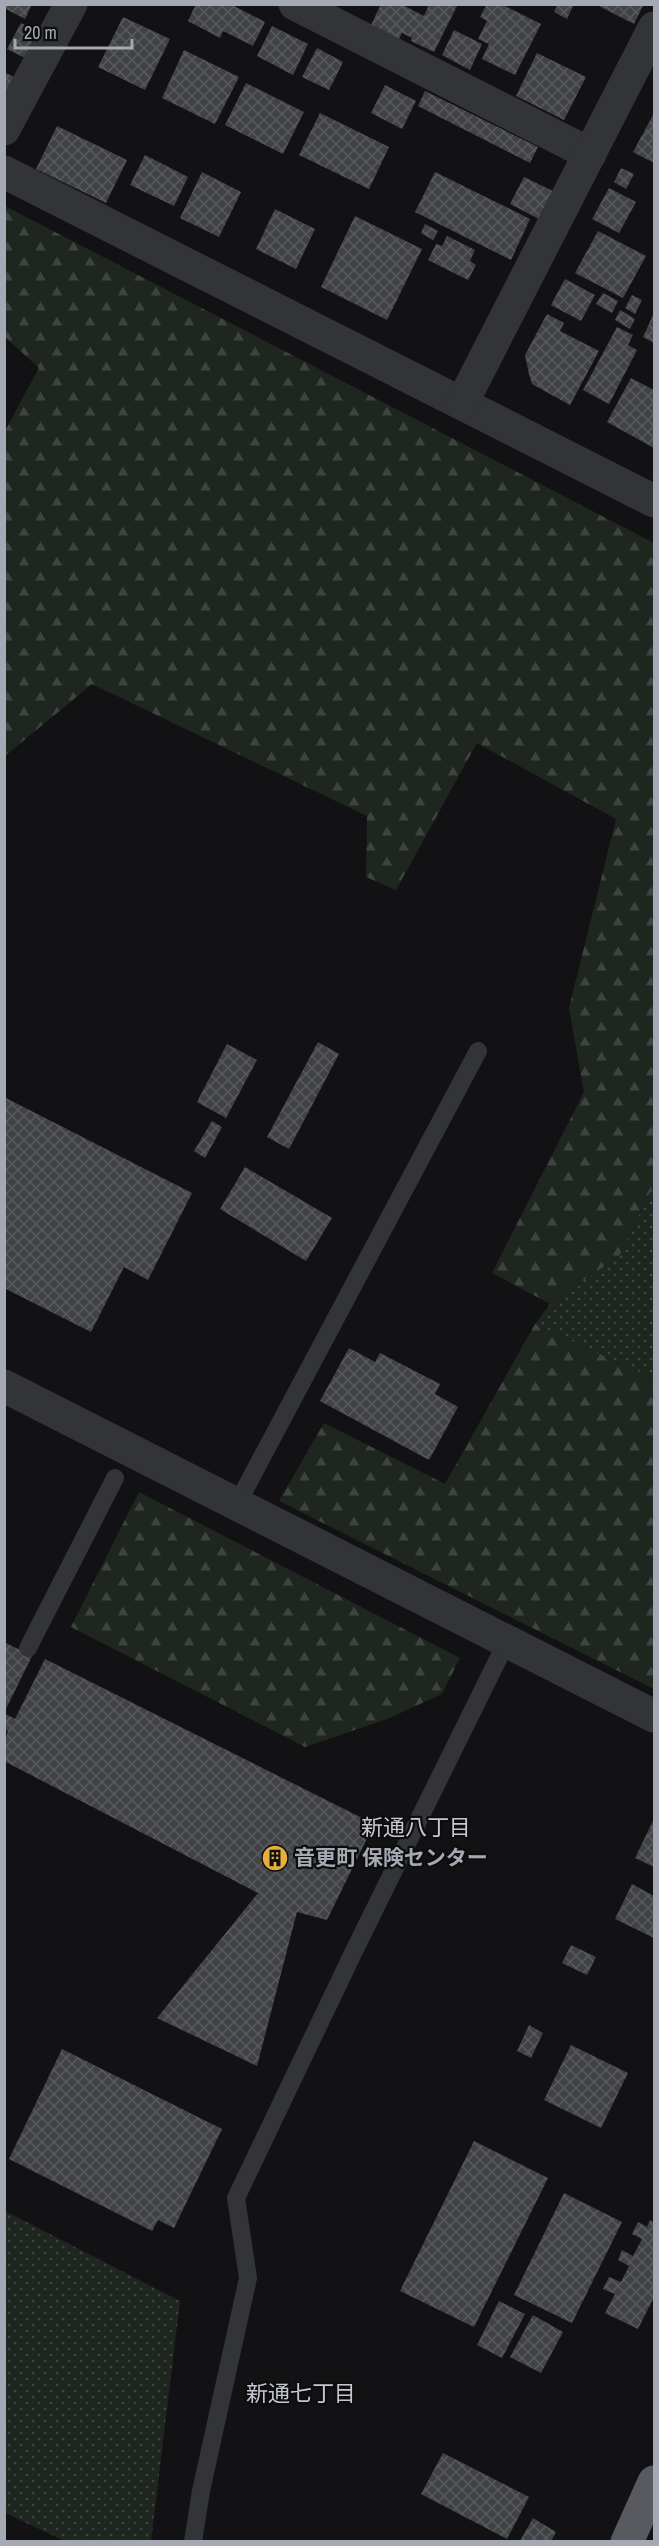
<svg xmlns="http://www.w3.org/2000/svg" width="659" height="2546" font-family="'Archivo Narrow','Noto Sans JP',sans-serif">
  <defs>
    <pattern id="grass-dots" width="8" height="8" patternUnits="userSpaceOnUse" patternTransform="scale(1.5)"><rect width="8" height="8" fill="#1f2620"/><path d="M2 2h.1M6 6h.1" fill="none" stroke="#3d433e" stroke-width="1.8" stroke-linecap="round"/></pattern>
    <pattern id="forest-firs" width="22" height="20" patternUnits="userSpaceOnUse" patternTransform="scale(1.5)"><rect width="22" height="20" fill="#1f2620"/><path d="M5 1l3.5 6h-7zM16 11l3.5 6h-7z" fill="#3d433e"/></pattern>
    <pattern id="building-cross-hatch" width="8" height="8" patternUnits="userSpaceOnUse" patternTransform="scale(1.5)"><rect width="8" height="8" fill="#414246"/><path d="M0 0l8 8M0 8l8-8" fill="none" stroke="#595a5e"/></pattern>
  </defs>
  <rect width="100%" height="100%" fill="#121214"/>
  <g fill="url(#grass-dots)">
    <path d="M654,1184V1379L535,1324L550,1304L619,1256Z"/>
    <path d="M5,2211L180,2301L151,2541H65L5,2513Z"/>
  </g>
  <g fill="url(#forest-firs)">
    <path d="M5,206L654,543V1184L619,1256L550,1304L492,1273L584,1092L569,1008L616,819L477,743L396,890L366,877L367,816L92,684L5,756V431L39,368L5,337Z"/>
    <path d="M535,1324L654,1379V1689L279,1501L324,1423L445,1484Z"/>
    <path d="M139,1492L460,1658L442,1694L387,1719L305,1747L71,1627Z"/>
  </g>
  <g fill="url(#building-cross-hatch)">
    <path d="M4,4H32L25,19L4,8Z"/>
    <path d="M196,4H230L265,22L253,46L223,31L220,38L188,21Z"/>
    <path d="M381,4H401L424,16L429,4H458L434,52L411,41L412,38L402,33L399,39L371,25Z"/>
    <path d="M487,4H501L541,24L515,75L482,59L489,44L478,39L487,21L480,17Z"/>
    <path d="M558,4H574L567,19L554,12Z"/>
    <path d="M595,4H644L634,24Z"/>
    <path d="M123,17L170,39L145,90L98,67Z"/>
    <path d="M21,23L46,36L33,62L7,49Z"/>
    <path d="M272,26L308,44L293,75L257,56Z"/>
    <path d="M454,30L482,44L470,70L442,55Z"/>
    <path d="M317,48L343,62L329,90L302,77Z"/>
    <path d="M184,50L239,77L215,124L162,98Z"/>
    <path d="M537,53L586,77L564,120L516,96Z"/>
    <path d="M4,72L16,78L4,101Z"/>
    <path d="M246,83L304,112L283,154L225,125Z"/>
    <path d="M385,85L416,101L402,129L371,113Z"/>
    <path d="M425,91L538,147L530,163L418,106Z"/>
    <path d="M320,113L389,147L369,189L299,155Z"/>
    <path d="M653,115L654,116V163L633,152Z"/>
    <path d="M57,126L127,160L106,203L36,169Z"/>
    <path d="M145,155L188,177L174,206L130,185Z"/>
    <path d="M621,168L634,174L626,189L614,182Z"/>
    <path d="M202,172L241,192L219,237L180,218Z"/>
    <path d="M435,172L530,219L511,260L415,212Z"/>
    <path d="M524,177L553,191L539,219L510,204Z"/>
    <path d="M609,188L636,202L619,233L592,219Z"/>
    <path d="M275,209L315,229L296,269L256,249Z"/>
    <path d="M355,216L422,249L387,320L321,287Z"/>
    <path d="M425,224L438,231L433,240L421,233Z"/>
    <path d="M598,231L646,256L623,298L575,273Z"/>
    <path d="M447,236L475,250L470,261L476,265L468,280L428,260L436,244L442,246Z"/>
    <path d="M565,279L595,295L581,321L551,305Z"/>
    <path d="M603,293L618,301L612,313L596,304Z"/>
    <path d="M632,295L642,300L635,314L625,308Z"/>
    <path d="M620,310L635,319L630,329L615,320Z"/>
    <path d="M654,313V343L643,337Z"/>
    <path d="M547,314L564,323L560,331L599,351L570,405L532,384L529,374L525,355Z"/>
    <path d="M617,327L633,335L628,345L637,350L609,404L583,390Z"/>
    <path d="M631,378L654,390V448L607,422Z"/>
    <path d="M318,1042L339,1054L289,1149L267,1137Z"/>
    <path d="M227,1044L257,1060L226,1118L197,1102Z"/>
    <path d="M4,1097L192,1193L148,1280L124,1267L91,1332L4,1288Z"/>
    <path d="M212,1121L222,1127L205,1158L194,1151Z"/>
    <path d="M245,1167L332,1218L306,1261L220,1209Z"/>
    <path d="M349,1348L375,1362L380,1353L440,1384L435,1394L458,1407L429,1460L320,1401Z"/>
    <path d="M4,1642L32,1656L4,1713Z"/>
    <path d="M45,1659L374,1824L327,1920L297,1912L257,2066L157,2018L258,1893L4,1761V1743L8,1731L4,1729V1713L15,1719Z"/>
    <path d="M654,1819V1867L635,1858Z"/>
    <path d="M632,1884L654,1896V1938L615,1919Z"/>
    <path d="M571,1945L596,1957L587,1975L562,1963Z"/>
    <path d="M529,2025L543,2033L531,2058L517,2051Z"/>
    <path d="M571,2045L628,2073L601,2128L544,2100Z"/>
    <path d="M62,2049L222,2129L174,2228L158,2220L152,2231L9,2159Z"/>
    <path d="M474,2141L548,2178L474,2327L400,2291Z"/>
    <path d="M564,2193L622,2222L572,2323L514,2295Z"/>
    <path d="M650,2220L654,2222V2297L638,2329L605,2313L615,2294L603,2289L609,2277L621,2282L629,2266L618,2260L622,2250L633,2256L642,2239L632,2234L638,2222L647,2227Z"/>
    <path d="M499,2301L525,2314L502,2358L477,2345Z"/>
    <path d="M533,2315L563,2332L541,2373L510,2357Z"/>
    <path d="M443,2453L529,2497L507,2539L421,2494Z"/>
    <path d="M533,2518L556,2532L551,2541H520Z"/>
  </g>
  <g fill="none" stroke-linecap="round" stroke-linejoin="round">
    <g stroke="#333438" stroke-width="18">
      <path d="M237,1504L478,1051"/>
      <path d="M28,1648L115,1478"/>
      <path d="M193,2542L201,2491L248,2278L236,2198L355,1949L507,1641"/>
    </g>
    <g stroke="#333438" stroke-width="33">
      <path d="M295,4L590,154"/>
      <path d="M4,129L71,4"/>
      <path d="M4,172L654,501"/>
      <path d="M462,403L654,28"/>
      <path d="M4,1386L654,1716"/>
    </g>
    <path stroke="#585a60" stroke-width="33" d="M627,2542L654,2482"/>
  </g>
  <defs>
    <symbol id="building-disc" viewBox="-11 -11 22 22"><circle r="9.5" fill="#e6af37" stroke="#0d0d0e"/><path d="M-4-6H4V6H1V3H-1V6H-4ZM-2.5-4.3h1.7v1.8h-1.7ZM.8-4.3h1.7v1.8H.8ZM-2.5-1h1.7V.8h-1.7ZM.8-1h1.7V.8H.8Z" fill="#111"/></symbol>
  </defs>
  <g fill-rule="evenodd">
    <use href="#building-disc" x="260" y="1843" width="30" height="30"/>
  </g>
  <g text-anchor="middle" stroke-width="4.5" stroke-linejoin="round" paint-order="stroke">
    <g font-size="21" font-weight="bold" fill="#a4a9b3" stroke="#0d0d0e" text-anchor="start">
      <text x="294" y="1865">音更町 保険センター</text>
    </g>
    <g font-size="22" fill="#c5c8d0" stroke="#0d0d0e">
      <text x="416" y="1835">新通八丁目</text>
      <text x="301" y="2401">新通七丁目</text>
    </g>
  </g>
  <rect width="659" height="2546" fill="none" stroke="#a4a9b3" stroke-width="12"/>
  <path d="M15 39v9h117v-9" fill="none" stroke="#a4a9b3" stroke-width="3"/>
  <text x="24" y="39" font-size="18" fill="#a4a9b3" stroke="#0d0d0e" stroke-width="4.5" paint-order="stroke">20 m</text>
</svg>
